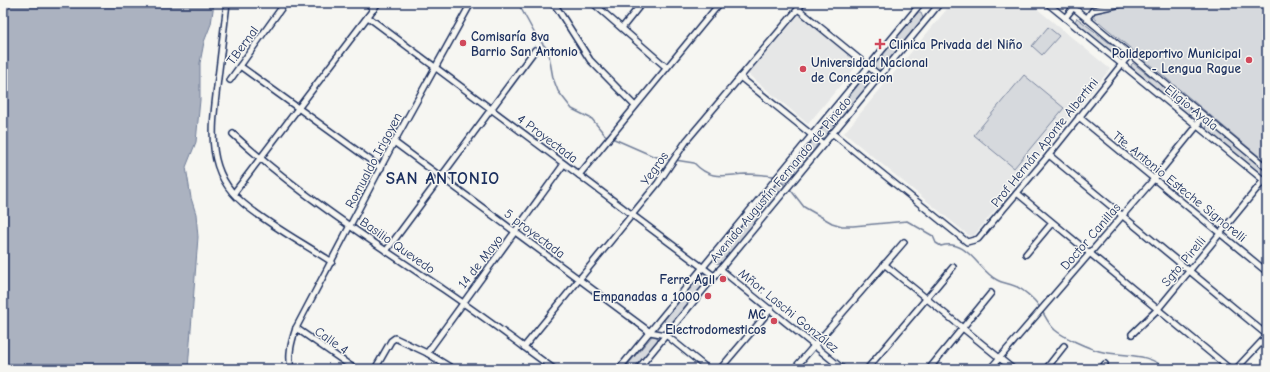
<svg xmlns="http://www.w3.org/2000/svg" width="1270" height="372" font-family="'Comic Neue',sans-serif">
  <rect width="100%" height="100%" fill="#f6f6f2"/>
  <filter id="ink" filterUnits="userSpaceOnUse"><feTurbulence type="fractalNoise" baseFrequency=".025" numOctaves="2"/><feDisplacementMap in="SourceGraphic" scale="8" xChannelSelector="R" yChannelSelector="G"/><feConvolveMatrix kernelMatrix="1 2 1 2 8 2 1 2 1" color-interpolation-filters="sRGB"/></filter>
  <g filter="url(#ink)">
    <g fill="#e6e7e7">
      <path d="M952,3H1030L1110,69L972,238L844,133Z"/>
      <path d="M799,14L859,63L808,124L748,74Z"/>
    </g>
    <g fill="#d6d9dd" stroke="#78849e">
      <path d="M1143,3H1267V163L1092,16L1093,13L1099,11Z"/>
      <path d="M917,13H921L923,18L881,70H877L874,65Z"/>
      <path d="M1077,18L1120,51V56H1115L1076,23L1075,21Z"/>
      <path d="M1048,27L1059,36L1042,55L1032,46Z"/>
      <path d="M1133,63L1192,110V114H1188L1132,68L1131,65Z"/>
      <path d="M1024,75L1064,108L1014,168L974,135Z"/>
      <path d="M864,77L868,78L871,82L854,103H850L848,98Z"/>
      <path d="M841,106H845L847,111L824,138H820L818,133Z"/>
      <path d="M1207,125H1211L1267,172V180L1206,130Z"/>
      <path d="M811,141L817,142L816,147L722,264L716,263V258Z"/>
      <path d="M703,273L708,274L710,278L670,325H666L664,320Z"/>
      <path d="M653,335L657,337L658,341L634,369H624Z"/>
    </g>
    <path fill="#abb2c0" stroke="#717e99" d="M3,3H214L211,24L204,42L200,63V100L196,142L186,167L191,198L196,214L198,237L188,369H3Z"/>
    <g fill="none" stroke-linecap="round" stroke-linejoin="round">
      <g stroke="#717e99" stroke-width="1.5">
        <path d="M518,3L536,36L548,50L553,78L558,91L572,109L592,119L605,135L653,156L671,160"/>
        <path d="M675,160L694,163C711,181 724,175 746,174C755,174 764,175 774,176"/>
        <path d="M779,181L784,184"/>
        <path d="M790,189L804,207L832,223L842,226H853L907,221L933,236L936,243L941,246C967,238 978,270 997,280C1002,283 1007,283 1012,285C1020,287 1028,294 1034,300C1043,309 1046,322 1055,330C1063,337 1088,348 1099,351C1120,357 1150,352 1165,369"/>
      </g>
      <defs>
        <g id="minor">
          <path d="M227,3C224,28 221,53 218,78C213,124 203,169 243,203C269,225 303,243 332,262"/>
          <path d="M367,3L374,9"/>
          <path d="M551,3L557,8L590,60L635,106"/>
          <path d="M593,3L666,67"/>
          <path d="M1047,3L1267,183"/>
          <path d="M1068,3L1267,168"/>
          <path d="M798,9L880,76"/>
          <path d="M368,17L714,276"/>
          <path d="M1065,18L1077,3"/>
          <path d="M1087,18L1093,10L1126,3"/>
          <path d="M622,28L642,3"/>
          <path d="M240,66L381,168"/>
          <path d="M740,77L823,144"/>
          <path d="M230,80L285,3"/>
          <path d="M1079,117L1267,272"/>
          <path d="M832,133L967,242L978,239L1049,155L1130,54"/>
          <path d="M233,134C297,193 371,241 443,289C481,315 517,342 554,369"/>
          <path d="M394,142L650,332L666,335L708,369"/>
          <path d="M1049,155L1267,335"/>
          <path d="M579,175L720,3"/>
          <path d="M234,193L378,3"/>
          <path d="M1017,193L1230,369"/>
          <path d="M386,251L535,50"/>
          <path d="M1026,254L1052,223"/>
          <path d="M884,264L1013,369"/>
          <path d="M720,269L843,369"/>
          <path d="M296,328L355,369"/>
          <path d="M1132,334L1158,309L1264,180"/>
          <path d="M524,347L658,183L687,140L803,3"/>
          <path d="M427,353L564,164"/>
          <path d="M291,369C288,354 291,343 296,328L394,142L471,3"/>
          <path d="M375,369L391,341L395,338L427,353L453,369"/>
          <path d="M619,369L921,3"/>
          <path d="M638,369L940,3"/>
          <path d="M720,369L771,309"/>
          <path d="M794,369L904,242"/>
          <path d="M867,369L953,267"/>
          <path d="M929,369L991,293"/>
          <path d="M990,369L1154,179L1197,126L1203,115"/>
          <path d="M1046,369L1064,346"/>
          <path d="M1101,369L1105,364"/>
          <path d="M1236,369L1267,336"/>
        </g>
      </defs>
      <use href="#minor" stroke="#1b2f5e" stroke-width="8"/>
      <use href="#minor" stroke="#f6f6f2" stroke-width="5"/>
    </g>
  </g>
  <g fill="#d1495b" stroke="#f6f6f2" stroke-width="1.5">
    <circle cx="463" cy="43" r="4"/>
    <path d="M878 38h4v4h4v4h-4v4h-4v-4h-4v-4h4z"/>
    <circle cx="1249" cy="60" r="4"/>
    <circle cx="803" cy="69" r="4"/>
    <circle cx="723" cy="279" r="4"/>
    <circle cx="708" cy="296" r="4"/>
    <circle cx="774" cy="321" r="4"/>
  </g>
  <g text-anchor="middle" stroke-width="3" stroke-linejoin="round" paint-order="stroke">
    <g font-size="13" font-weight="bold" fill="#1b2f5e" stroke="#f6f6f2" text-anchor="end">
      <text x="471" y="41" text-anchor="start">Comisaría 8va<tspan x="471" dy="15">Barrio San Antonio</tspan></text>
      <text x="889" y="49" text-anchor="start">Clinica Privada del Niño</text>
      <text x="1241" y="58">Polideportivo Municipal<tspan x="1241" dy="15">- Lengua Rague</tspan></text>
      <text x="811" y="67" text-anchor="start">Universidad Nacional<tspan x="811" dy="15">de Concepcion</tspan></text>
      <text x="715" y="284">Ferre Agil</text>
      <text x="700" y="301">Empanadas a 1000</text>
      <text x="766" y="319">MC<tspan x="766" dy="15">Electrodomesticos</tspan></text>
    </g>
    <g font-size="13" fill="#1b2f5e" stroke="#f6f6f2">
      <text transform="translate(242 45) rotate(-54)" y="5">T.Bernal</text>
      <text transform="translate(1192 107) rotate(39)" y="5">Eligio Ayala</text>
      <text transform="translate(548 138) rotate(37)" y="5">4 Proyectada</text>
      <text transform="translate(1044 142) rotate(-51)" y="5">Prof Hernán Aponte Albertini</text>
      <text transform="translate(373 160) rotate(-62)" y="5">Romualdo Irigoyen</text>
      <text transform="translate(654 168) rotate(-55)" y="5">Yegros</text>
      <text transform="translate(780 179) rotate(-50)" y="5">Avenida Augustín Fernando de Pinedo</text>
      <text transform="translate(1180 186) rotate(39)" y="5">Tte. Antonio Esteche Signorelli</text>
      <text transform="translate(535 233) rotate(37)" y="5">5 proyectada</text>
      <text transform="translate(1090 236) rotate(-49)" y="5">Doctor Canillas</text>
      <text transform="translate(398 245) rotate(35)" y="5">Basilio Quevedo</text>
      <text transform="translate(480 261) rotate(-52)" y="5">14 de Mayo</text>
      <text transform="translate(1183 261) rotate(-50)" y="5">Sgto. Pirelli</text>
      <text transform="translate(789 310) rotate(39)" y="5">Mñor. Laschi González</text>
      <text transform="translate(332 340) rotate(35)" y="5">Calle 4</text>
    </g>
    <g font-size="17" font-weight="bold" letter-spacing="1" fill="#1b2f5e" stroke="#f6f6f2">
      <text x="443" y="184">SAN ANTONIO</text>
    </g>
  </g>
  <rect width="1270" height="372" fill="none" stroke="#f6f6f2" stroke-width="16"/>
  <rect x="8" y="8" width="1254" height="356" fill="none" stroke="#1b2f5e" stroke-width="1.5" filter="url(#ink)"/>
</svg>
